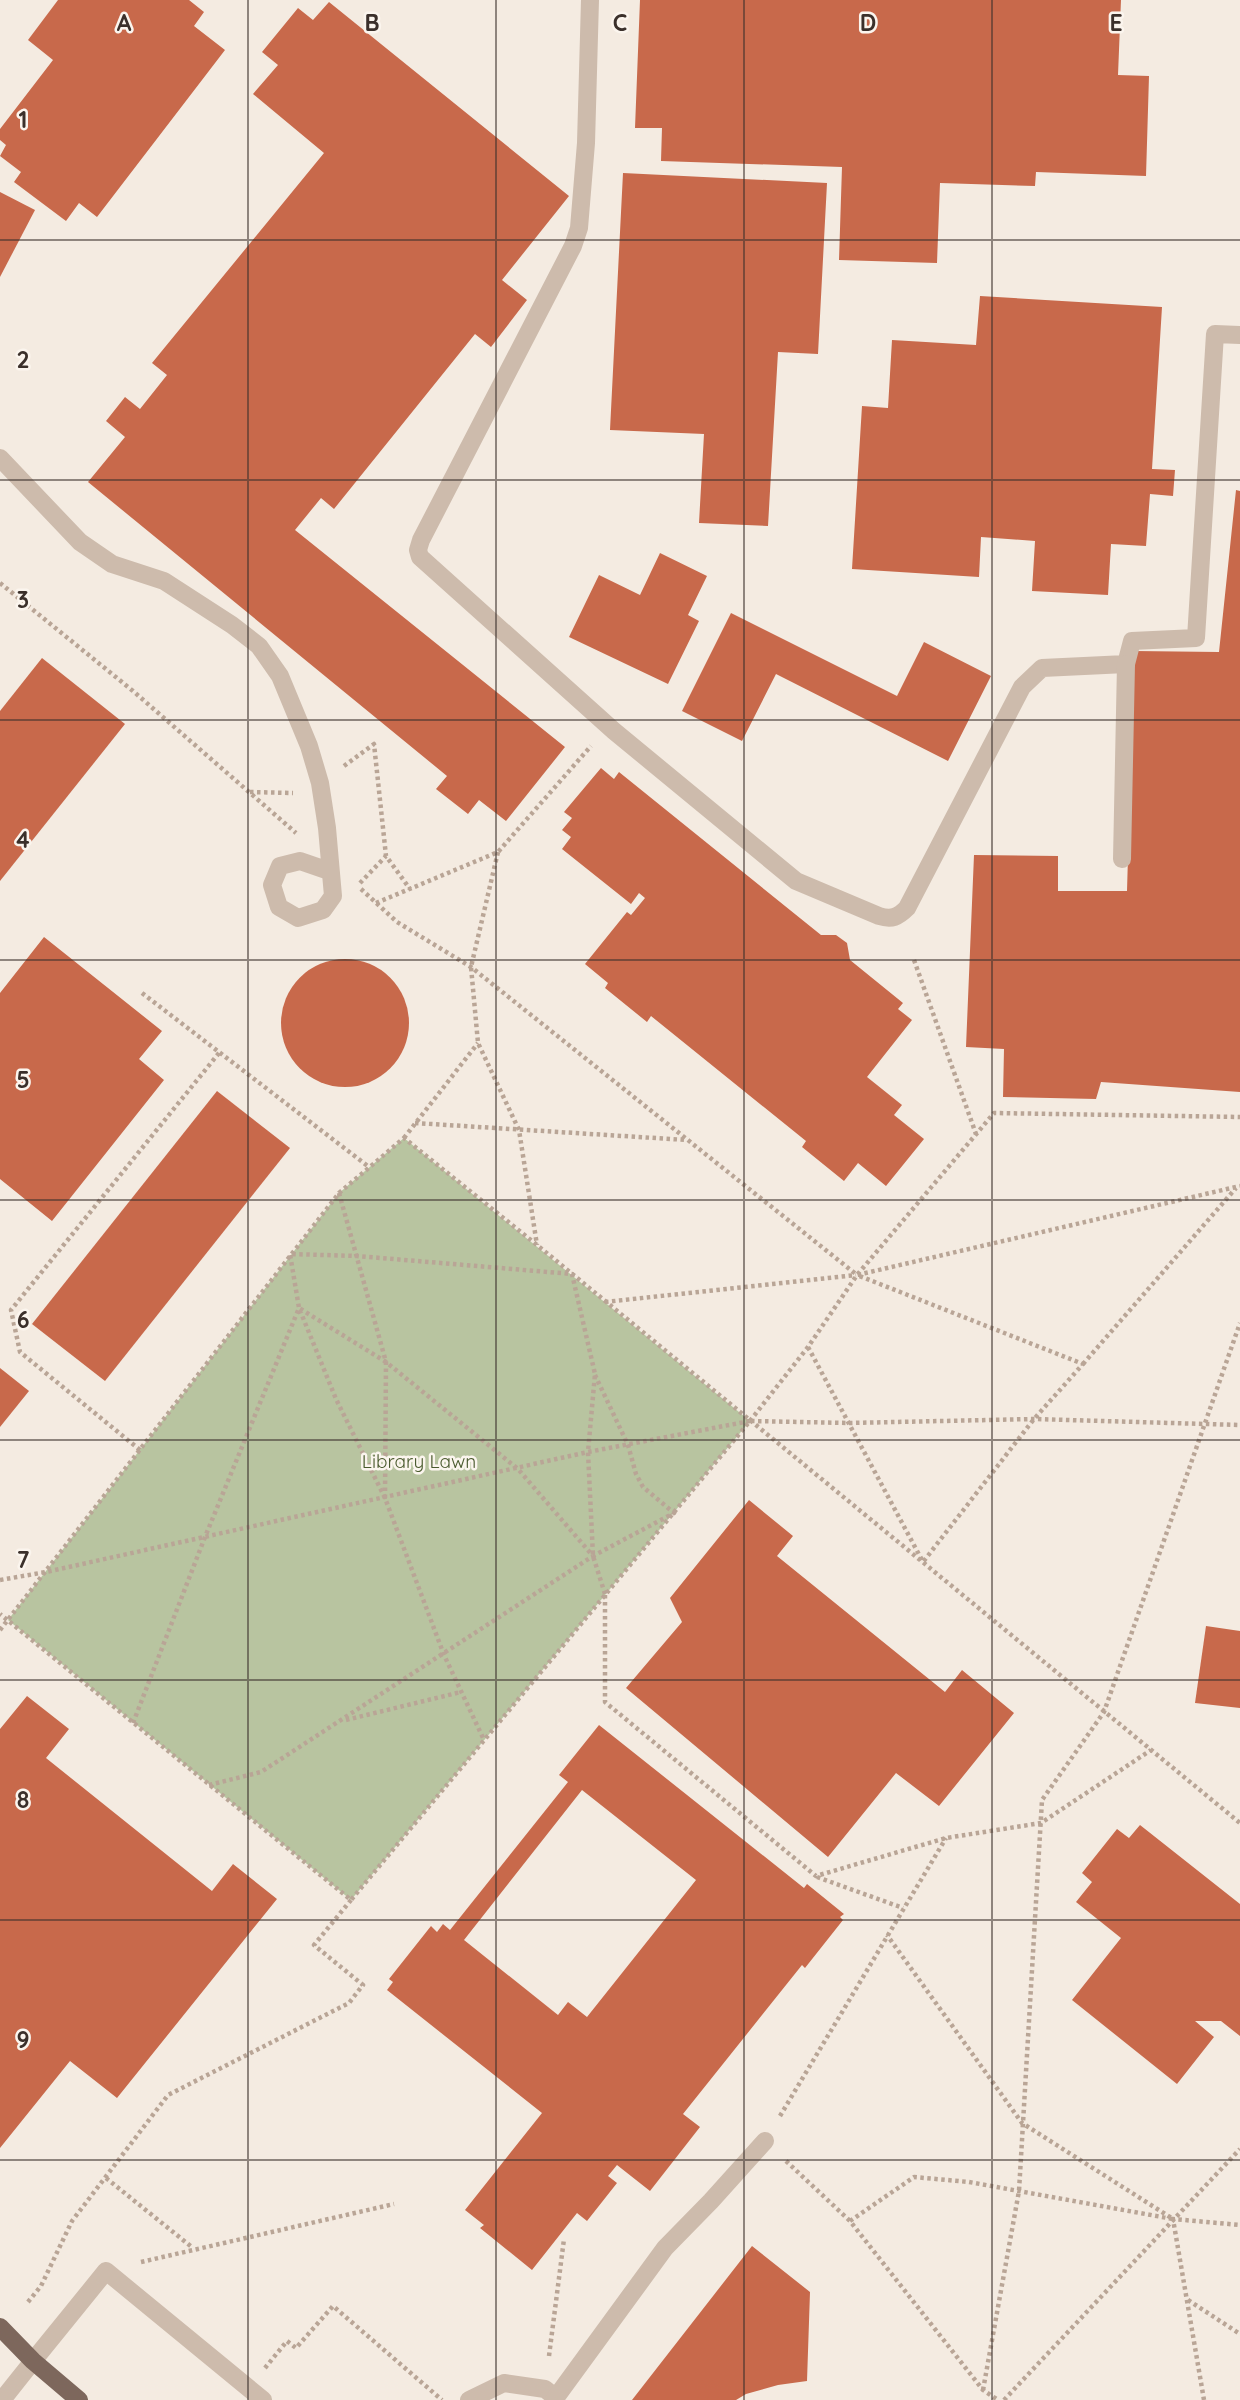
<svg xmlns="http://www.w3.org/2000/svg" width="1240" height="2400" font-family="Quicksand,sans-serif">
  <rect width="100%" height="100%" fill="#f4ebe1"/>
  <path fill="#b8c4a0" d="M404,1138L750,1421L351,1900L8,1620L339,1193Z"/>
  <g fill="#c8694b" fill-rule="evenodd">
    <path d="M58,0H189L204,12L194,26L225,50L97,217L79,203L66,221L14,182L21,172L0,156L6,145L0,140V129L53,60L28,40Z"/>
    <path d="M640,0H1121L1118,75L1149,76L1146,176L1036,172L1035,186L940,183L937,263L839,260L842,167L661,161L662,128H635Z"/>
    <path d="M329,2L569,196L502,280L527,300L491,347L475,334L334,509L321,498L295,530L565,747L506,821L479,800L468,814L436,789L447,776L88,482L125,437L106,421L125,397L140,409L167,375L152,363L324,153L253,94L278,65L262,52L298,8L313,20Z"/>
    <path d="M623,173L827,183L818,354L778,352L768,526L699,523L704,434L610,430Z"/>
    <path d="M0,192L35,210L0,277Z"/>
    <path d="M980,296L1162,307L1152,469L1175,470L1173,496L1150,494L1146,546L1111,544L1108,595L1032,591L1035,541L981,537L979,577L852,569L862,406L888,408L892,340L976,345Z"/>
    <path d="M1236,490L1240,491V1092L1101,1082L1096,1099L1003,1097L1004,1049L966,1047L974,855L1058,856V891H1127L1134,651L1219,652Z"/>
    <path d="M660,553L707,576L688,615L699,621L668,684L569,637L599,575L640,595Z"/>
    <path d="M731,613L897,696L924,642L991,676L948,761L776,674L742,741L682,711Z"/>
    <path d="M42,658L125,724L0,881V711Z"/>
    <path d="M601,768L614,779L619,772L821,935H836L847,943L850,960L903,1003L898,1009L912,1020L867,1077L902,1105L894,1115L924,1139L886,1186L858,1163L844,1181L802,1147L806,1141L651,1016L647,1022L605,988L608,983L585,964L627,912L631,915L645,898L639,893L631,904L562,849L571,837L562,830L572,818L564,812Z"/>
    <path d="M44,937L162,1031L139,1059L164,1080L52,1221L0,1179V993Z"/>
    <circle cx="345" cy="1023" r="64"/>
    <path d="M217,1091L290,1148L105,1381L32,1324Z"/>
    <path d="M0,1368L29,1391L0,1427Z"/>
    <path d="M749,1500L793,1536L777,1556L945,1692L962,1670L1014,1713L939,1806L896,1773L828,1857L626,1688L682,1622L670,1598Z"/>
    <path d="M1206,1626L1240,1631V1708L1195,1703Z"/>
    <path d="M27,1696L69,1729L46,1758L212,1891L233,1864L277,1899L117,2098L70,2061L0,2148V1729Z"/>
    <path d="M599,1725L804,1888L807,1884L844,1914L840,1917L843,1920L805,1968L802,1965L683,2114L700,2127L650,2191L617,2165L608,2176L617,2183L587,2221L577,2213L532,2270L480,2228L484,2225L465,2210L542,2113L387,1990L393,1982L389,1979L431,1926L437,1932L443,1924L450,1930L568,1782L559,1775ZM582,1790L696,1880L587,2017L568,2002L558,2015L464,1940Z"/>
    <path d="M1140,1825L1240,1904V2036L1221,2021H1195L1214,2037L1177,2084L1072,2000L1121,1938L1076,1902L1092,1882L1082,1873L1117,1829L1129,1838Z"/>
    <path d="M752,2246L810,2292L807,2381L778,2385L746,2394L736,2400H632Z"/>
  </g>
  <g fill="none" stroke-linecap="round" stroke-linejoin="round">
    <g stroke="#b9a596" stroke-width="4.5" stroke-dasharray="3.5 3.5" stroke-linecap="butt">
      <path d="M0,583L133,691L296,833"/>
      <path d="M344,766L374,744L386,856L410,889"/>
      <path d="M250,792L293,793"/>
      <path d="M498,852L471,967L478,1043L519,1130L537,1245"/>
      <path d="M360,883L386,856"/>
      <path d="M361,889L397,922L471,967L857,1275"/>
      <path d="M376,903L498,852L591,746"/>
      <path d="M914,960L976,1134"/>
      <path d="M142,993L369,1167"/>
      <path d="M415,1123L687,1140"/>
      <path d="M404,1138L478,1043"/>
      <path d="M339,1193L386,1362L385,1498L444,1655L484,1740"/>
      <path d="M605,1302L856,1275"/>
      <path d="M808,1347L923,1562L1034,1419L1083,1364L857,1275L1240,1186"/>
      <path d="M1083,1364L1236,1188"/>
      <path d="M750,1421L808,1347L857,1275L994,1113L1240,1117"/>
      <path d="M751,1421L849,1423L1034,1419L1240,1425"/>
      <path d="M140,1450L20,1352L11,1310L219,1053"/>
      <path d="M385,1498L336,1399L299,1308L386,1362L518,1469L593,1556L674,1513L643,1487L636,1474L628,1445L595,1375"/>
      <path d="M0,1580L46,1572L588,1452L750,1421L351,1900L0,1614"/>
      <path d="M605,1595V1702L816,1876L946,1838L1041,1823L1151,1750"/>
      <path d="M0,1630L339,1193L404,1138L537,1245L1240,1823"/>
      <path d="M346,1720L461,1692"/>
      <path d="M133,1723L205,1537L299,1308L290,1254L357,1256L572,1274L595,1374L588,1452L593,1556L605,1594"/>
      <path d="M209,1785L261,1772L593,1556"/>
      <path d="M817,1877L903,1908"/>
      <path d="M780,2116L946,1838"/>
      <path d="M786,2161L850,2221L983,2390L998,2400"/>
      <path d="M106,2178L193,2248"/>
      <path d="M850,2221L914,2177L969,2182L1173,2219L1022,2123L887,1935"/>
      <path d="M141,2262L394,2204"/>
      <path d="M1188,2300L1240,2334"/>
      <path d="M28,2302L41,2286L72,2221L168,2095L349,2003L363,1985L314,1945L351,1900"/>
      <path d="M549,2356L564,2239"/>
      <path d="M265,2368L287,2341L296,2348L333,2306L442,2400"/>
      <path d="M983,2390L1019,2191L1042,1800L1104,1712L1240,1323"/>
      <path d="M1004,2400L1240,2149"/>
      <path d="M1204,2400L1173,2219L1240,2225"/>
    </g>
    <g stroke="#cdbbac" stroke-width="18">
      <path d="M590,0L586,143L579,228L573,246L421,540L418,550L420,557L614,731L796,881L879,916C892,920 898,917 907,908L1022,687L1042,668L1126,664L1132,641L1196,638L1215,334L1240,335"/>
      <path d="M0,458L80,542L112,564L164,581L232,625L259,646L280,676L309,746L320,783L327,828L333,896L323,910L298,918L279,907L272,885L280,866L300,861L329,871"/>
      <path d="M1122,859L1126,664"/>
      <path d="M33,2361L106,2271L263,2400"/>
      <path d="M469,2400L504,2383L545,2389L555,2397"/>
      <path d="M554,2400L665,2248L711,2201L765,2141"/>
    </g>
    <path stroke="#cdbbac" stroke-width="18" d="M2,2400L33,2361"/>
    <path stroke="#7d675c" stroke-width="18" d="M0,2327L33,2361L79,2400"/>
  </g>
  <path fill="none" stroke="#3b302b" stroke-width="2" stroke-opacity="0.55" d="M248,0V2400M496,0V2400M744,0V2400M992,0V2400M0,240H1240M0,480H1240M0,720H1240M0,960H1240M0,1200H1240M0,1440H1240M0,1680H1240M0,1920H1240M0,2160H1240"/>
  <g text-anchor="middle" stroke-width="5" stroke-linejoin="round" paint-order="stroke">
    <g font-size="19" fill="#4a5a2e" stroke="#fbf5ee">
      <text x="419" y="1468">Library Lawn</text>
    </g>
  </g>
  <g font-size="23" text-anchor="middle" font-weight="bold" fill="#3b302b" stroke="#fbf5ee" stroke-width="5" stroke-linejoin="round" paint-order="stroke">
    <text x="124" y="31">A</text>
    <text x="372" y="31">B</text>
    <text x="620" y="31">C</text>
    <text x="868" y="31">D</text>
    <text x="1116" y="31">E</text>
    <text x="23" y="128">1</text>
    <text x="23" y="368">2</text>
    <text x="23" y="608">3</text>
    <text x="23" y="848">4</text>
    <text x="23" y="1088">5</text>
    <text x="23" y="1328">6</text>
    <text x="23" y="1568">7</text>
    <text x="23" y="1808">8</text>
    <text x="23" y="2048">9</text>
  </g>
</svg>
